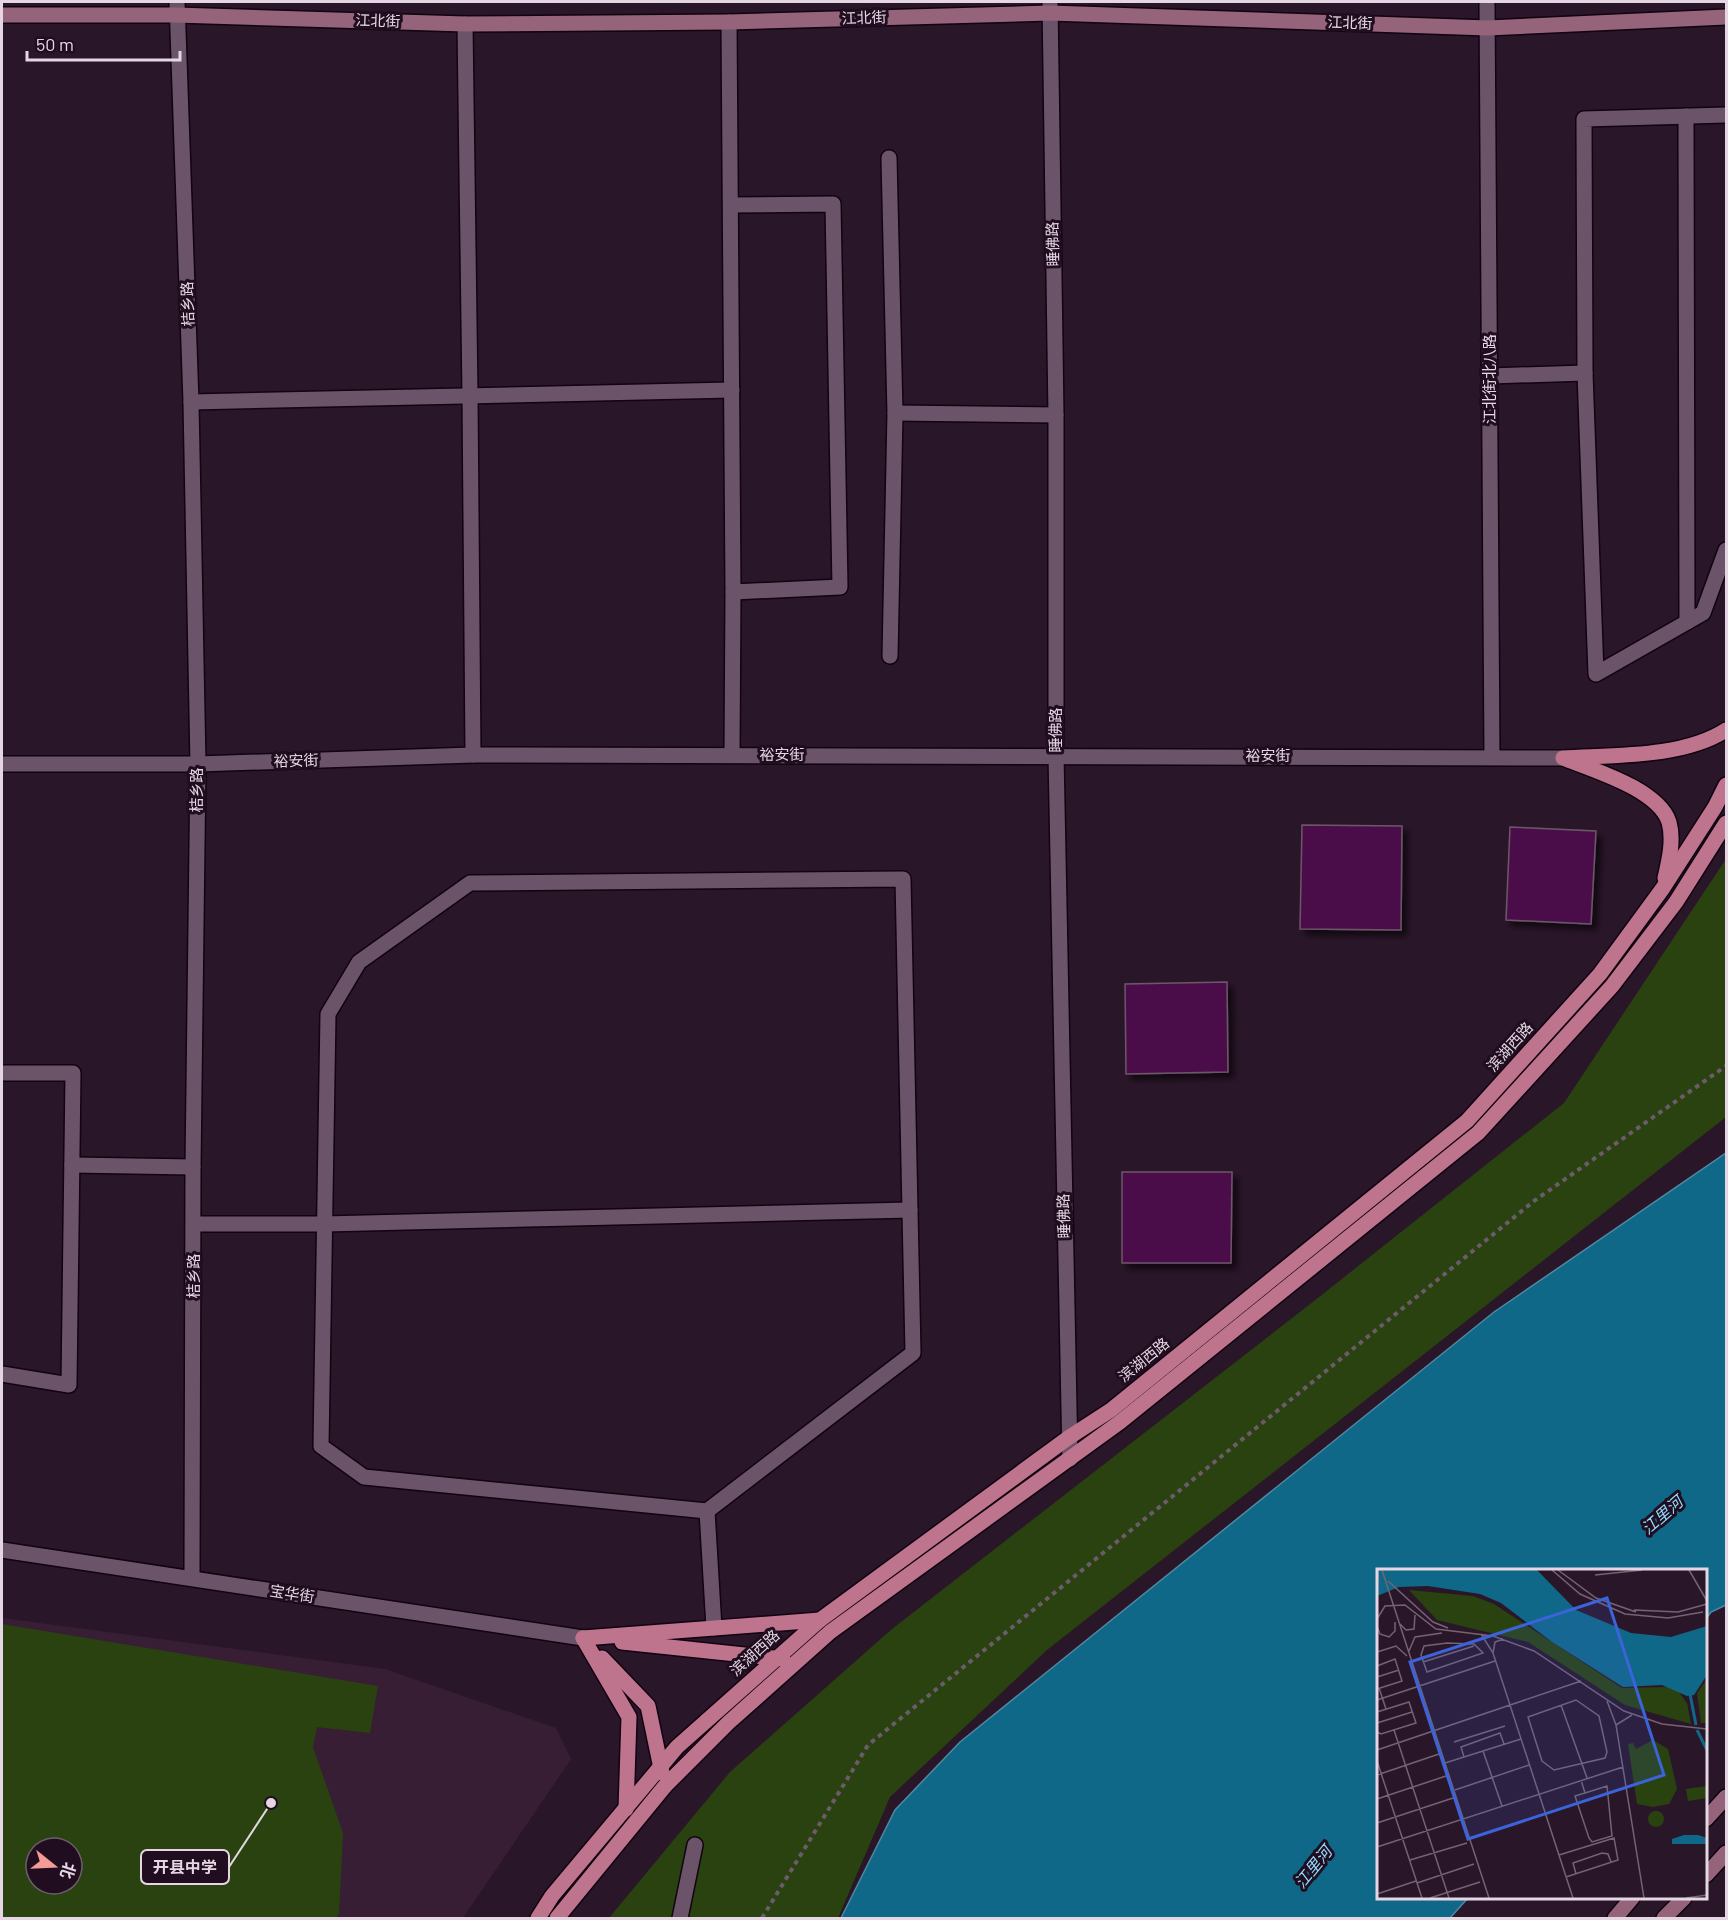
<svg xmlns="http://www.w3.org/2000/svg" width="1728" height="1920" font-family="Barlow,'Noto Sans SC',sans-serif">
  <defs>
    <filter id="shadow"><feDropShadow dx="5.5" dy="5.5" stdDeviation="3" flood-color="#0009"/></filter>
  </defs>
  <rect width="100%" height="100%" fill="#2a1629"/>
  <path fill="#371e35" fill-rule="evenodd" d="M2,1618L385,1669L556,1728L571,1759L463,1918H2ZM36,1848H72V1884H36Z"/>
  <g fill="#2a420f" fill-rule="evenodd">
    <path d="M1726,859V1117L1047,1650L890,1797L838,1918H609L730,1772L892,1629L1314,1301L1564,1103Z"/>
    <path d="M2,1624L378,1686L370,1733L317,1727L313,1747L343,1833L339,1914L336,1918H2ZM36,1848H72V1884H36Z"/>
  </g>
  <path fill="#106888" stroke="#5089a3" stroke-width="1.5" d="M1726,1153V1605L1711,1612L1706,1619V1570H1378V1898H1468L1450,1918H841L895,1810L960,1742L1494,1312Z"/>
  <g fill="#4b114a" stroke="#6d566b" stroke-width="1.5" filter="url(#shadow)">
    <path d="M1302,825L1402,826L1401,930L1300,929Z"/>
    <path d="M1510,827L1596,831L1591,924L1506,920Z"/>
    <path d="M1227,982L1228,1072L1126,1074L1125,984Z"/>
    <path d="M1122,1172H1232L1231,1263H1122Z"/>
  </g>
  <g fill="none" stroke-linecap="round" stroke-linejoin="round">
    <defs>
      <g id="street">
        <path d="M177,2L191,402L198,764L193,1167L192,1578"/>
        <path d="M1050,2L1056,415V755L1070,1459"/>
        <path d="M1487,2L1492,757"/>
        <path d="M729,22L733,592L732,755"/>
        <path d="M465,24L470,396L473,755"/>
        <path d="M1726,115L1584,119L1585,373L1596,674L1703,613L1726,550"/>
        <path d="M1686,116L1687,622"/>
        <path d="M889,158L895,413L890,656"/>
        <path d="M731,205L833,204L840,587L733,592"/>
        <path d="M1490,376L1585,373"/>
        <path d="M191,402L732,390"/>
        <path d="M895,413L1056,415"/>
        <path d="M2,764H198L473,755L1563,758"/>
        <path d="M903,879L913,1353L707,1511L364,1477L321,1446L328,1014L359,962L470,883Z"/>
        <path d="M2,1073H73L69,1385L2,1374"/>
        <path d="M72,1165L193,1167"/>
        <path d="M194,1224H324L910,1210"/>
        <path d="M707,1511L714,1628"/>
        <path d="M2,1550L583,1638"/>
        <path d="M680,1918L695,1845"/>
      </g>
      <g id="secondary">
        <path d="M2,15H176L465,24L729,22L1050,13L1488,28L1726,17"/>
        <path d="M1706,1819L1726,1797"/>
        <path d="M1706,1875L1726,1853"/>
        <path d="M1615,1918L1632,1898"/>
        <path d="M1664,1918L1684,1898"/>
      </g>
      <g id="primary">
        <path d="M1665,878C1669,861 1674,840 1669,822C1658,789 1593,770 1563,758C1613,755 1683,758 1726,730"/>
        <path d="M583,1638L820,1620"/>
        <path d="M583,1638L629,1717L626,1809"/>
        <path d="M622,1642L783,1659"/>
        <path d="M602,1658L648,1706L662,1773"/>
        <path d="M538,1918L552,1896L677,1747L820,1620L1068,1438L1111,1410L1467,1121L1600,974L1663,888L1715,807L1726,785"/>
        <path d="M557,1918L665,1786L728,1723L830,1632L1120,1422L1478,1133L1612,986L1676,902L1726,823"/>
      </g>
    </defs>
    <use href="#street" stroke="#110311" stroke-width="18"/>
    <use href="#secondary" stroke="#110311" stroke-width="18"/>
    <use href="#primary" stroke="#110311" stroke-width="18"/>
    <path stroke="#6c5b6b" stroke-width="4" stroke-dasharray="4.5 4.5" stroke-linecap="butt" d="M762,1918L868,1745L1534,1201L1726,1066"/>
    <use href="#street" stroke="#6b5469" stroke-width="15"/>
    <use href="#secondary" stroke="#95647a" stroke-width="15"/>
    <use href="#primary" stroke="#be748c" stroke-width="15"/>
  </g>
  <g text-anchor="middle" stroke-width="6" stroke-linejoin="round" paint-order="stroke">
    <g font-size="15" fill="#e4d7e3" stroke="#200d1f">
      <text transform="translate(864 18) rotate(-2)" y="5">江北街</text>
      <text transform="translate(378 21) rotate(2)" y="5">江北街</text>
      <text transform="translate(1350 23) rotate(2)" y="5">江北街</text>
      <text transform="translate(1053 244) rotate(-91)" y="5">睡佛路</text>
      <text transform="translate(188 304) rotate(-92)" y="5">桔乡路</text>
      <text transform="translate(1490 379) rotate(-90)" y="5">江北街北八路</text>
      <text transform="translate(1056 730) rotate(-90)" y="5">睡佛路</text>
      <text x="782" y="760">裕安街</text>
      <text x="1268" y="761">裕安街</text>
      <text transform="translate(296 761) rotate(-2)" y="5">裕安街</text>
      <text transform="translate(197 790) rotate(-90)" y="5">桔乡路</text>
      <text transform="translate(1510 1047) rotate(-48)" y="5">滨湖西路</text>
      <text transform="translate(1064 1216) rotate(-91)" y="5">睡佛路</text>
      <text transform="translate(194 1276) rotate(-90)" y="5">桔乡路</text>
      <text transform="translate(1144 1360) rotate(-39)" y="5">滨湖西路</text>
      <text transform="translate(292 1594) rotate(9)" y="5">宝华街</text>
      <text transform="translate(755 1653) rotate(-42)" y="5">滨湖西路</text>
    </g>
    <g font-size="16" font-style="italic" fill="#93dbfd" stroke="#200d1f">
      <text transform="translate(1662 1515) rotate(-41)" y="6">江里河</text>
      <text transform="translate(1313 1867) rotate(-51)" y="6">江里河</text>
    </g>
  </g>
  <g transform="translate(1377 1569)">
    <rect width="330" height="330" fill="#2a1629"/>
    <path d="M32,21L96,27L117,35L245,119L290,118L301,122L310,134L314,155L248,136L151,73L60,51ZM330,110V154H324L320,124ZM276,171L291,180L300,220L292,235L276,238L260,235L251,175L256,174L259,180ZM330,217V229L311,232L309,220ZM271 250a8 8 0 1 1 16 0a8 8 0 1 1-16 0Z" fill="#2a420f"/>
    <path d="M0,1H160L199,41L254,64L294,68L330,57V106L317,126L310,127L285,116L246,118L175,73L124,34L103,25L51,17L22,18L0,27ZM307,266H321L330,269V275H295V270Z" fill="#106888"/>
    <path fill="none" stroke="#106888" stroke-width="3" d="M313,125L319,156M320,161L330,181"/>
    <path fill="none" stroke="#746373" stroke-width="1.5" d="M5,1L112,329M175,1L203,25L248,45L291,49L326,43M181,1L219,29L259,43M312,1L330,32M218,6L265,1M11,12L56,53L71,59M0,32L1,1M257,41L301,43L330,35M0,50L8,37L28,36L59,60L116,67L157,82L247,142L285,155L330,160M23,55L29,61L37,60L38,46M0,57L3,65L12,68L18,62V53M104,65L116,84L118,73L126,70M70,74L97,75L106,84L50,103L44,86L47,77ZM32,82L38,68L65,64M0,83L19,77L30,87M116,84L196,329M46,93L97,77M0,97L18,90L25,112L0,120M0,108L22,101M2,119L9,140M0,131L118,92M199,131L222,147L230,183L228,189L177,201L165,192L151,148ZM230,132L239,156M184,136L210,209M0,143L32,133L39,154L4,165L0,163M0,154L35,143M239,156L267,329M239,156L255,146M17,161L72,329M77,173L128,157M0,181L204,112M106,182L125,237M87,188L84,178L123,164L127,175M0,192L45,329M68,194L144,170M0,206L62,185M204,211L208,224L198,227L212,269L215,273L235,267L230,217L208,224M78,221L152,196M0,230L69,207M0,254L76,229M0,278L246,198M182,286L237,269L241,291L189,308M33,291L90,274M199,305L196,294L225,284L231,285L234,293M40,314L97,295M0,325L39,312M53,329L103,313M309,329L330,326"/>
    <path fill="#3b63da" fill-opacity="0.15" stroke="#3b63da" stroke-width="3" d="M230,29L287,206L91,270L33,93Z"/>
    <rect width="330" height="330" fill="none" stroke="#e4d7e3" stroke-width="3"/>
  </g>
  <path fill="none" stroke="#e4d7e3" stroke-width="2" d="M271 1803L229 1867"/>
  <circle fill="#e4d7e3" stroke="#200d1f" stroke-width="2" cx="271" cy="1803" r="6"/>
  <rect fill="#200d1f" stroke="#e4d7e3" stroke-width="2" x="141" y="1850" width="88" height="34" rx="6"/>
  <g font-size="16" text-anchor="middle" font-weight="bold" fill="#e4d7e3">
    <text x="185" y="1873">开县中学</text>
  </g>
  <rect width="1728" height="1920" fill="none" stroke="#e4d7e3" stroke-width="6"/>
  <g transform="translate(54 1866) rotate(108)"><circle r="28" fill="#200d1f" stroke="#6e5e6d" stroke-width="1.5"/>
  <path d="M0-4.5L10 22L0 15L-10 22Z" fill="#f59b97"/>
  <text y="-9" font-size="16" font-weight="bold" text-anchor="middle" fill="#e4d7e3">北</text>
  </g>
  <path d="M27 51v9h153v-9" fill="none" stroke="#e4d7e3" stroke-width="3"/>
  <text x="36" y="51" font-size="18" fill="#e4d7e3" stroke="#200d1f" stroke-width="4.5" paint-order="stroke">50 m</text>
</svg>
